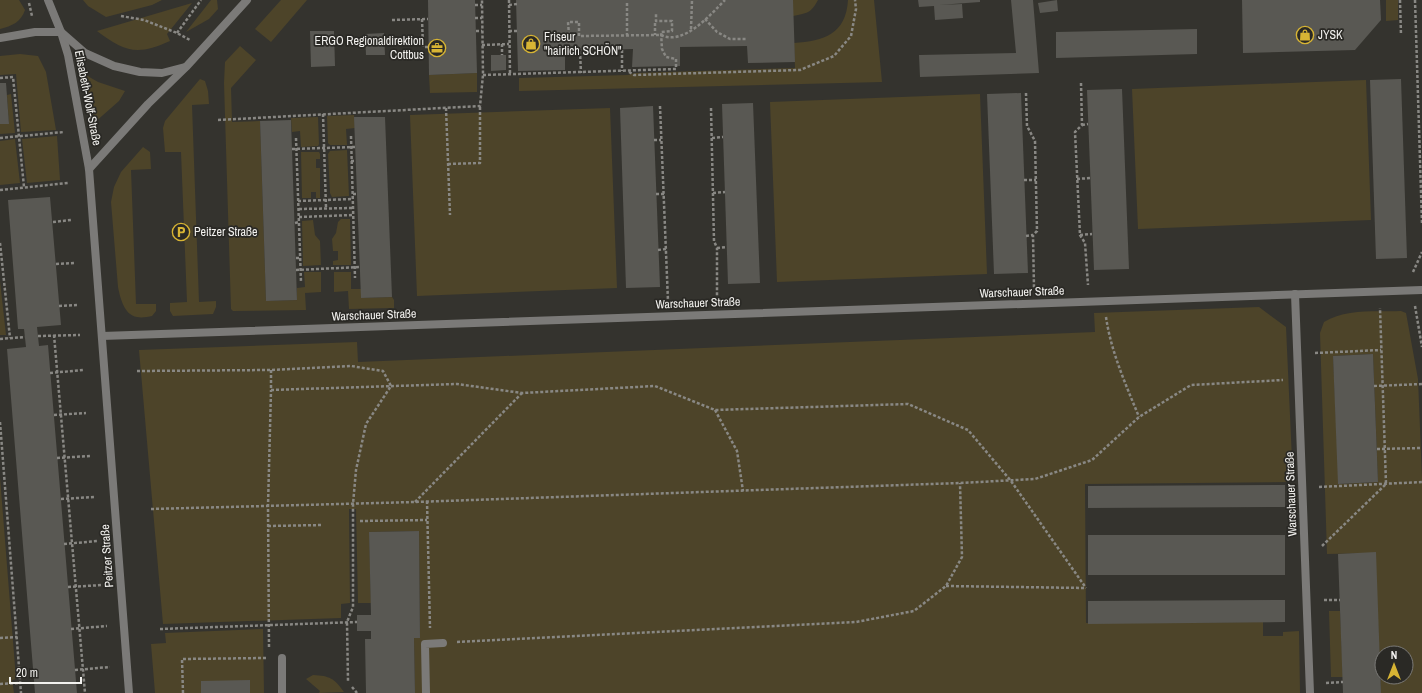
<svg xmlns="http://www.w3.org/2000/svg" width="1422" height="693" font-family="'Archivo Narrow',sans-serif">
  <rect width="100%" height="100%" fill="#34332e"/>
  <g fill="#4d4429" fill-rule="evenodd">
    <path d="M0,0H19L25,10C21,22 12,26 0,29Z"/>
    <path d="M83,0H162L152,5L106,17L88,6Z"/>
    <path d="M211,0H217L218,9L209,19L186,32Z"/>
    <path d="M281,0H307L271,42L255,29Z"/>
    <path d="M793,0H818C811,13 808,13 793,16Z"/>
    <path d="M848,0H874L882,82L519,91V78L628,75L635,73L795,68L794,43C824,41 846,34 848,0Z"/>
    <path d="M1386,0H1398V20L1386,21Z"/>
    <path d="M192,3L167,34L170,41C137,56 125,52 97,31Z"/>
    <path d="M240,46L256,60L231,88L232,122L260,121L266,301L297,300V288L305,287L304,272H321V292L305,293L306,310L233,311L231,309L224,83L225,62Z"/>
    <path d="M20,54L38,56L46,72L56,130L21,132L16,74L0,75V56Z"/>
    <path d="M477,73V92L430,93L429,75Z"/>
    <path d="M84,74L98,82L125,91L119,101L94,123Z"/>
    <path d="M200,79L205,81L208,91L209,104L192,105L199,302L216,301V307L213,314L173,316L170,311V303L187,302L181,152H165L163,128L165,121Z"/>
    <path d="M1366,80L1371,220L1138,229L1132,89Z"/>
    <path d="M11,94L15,133L0,134V124H9L7,95Z"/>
    <path d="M980,94L987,274L777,282L770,102Z"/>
    <path d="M610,108L617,288L417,296L410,115Z"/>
    <path d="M354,115L355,128L346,129L347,145H330L328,143L327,116Z"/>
    <path d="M318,117L319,144L318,146L301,147L300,131L292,132L291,118Z"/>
    <path d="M57,136L60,180L27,183L22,139Z"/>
    <path d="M15,139L20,183L0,185V141Z"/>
    <path d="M143,147L150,152L151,169L131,170L136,304H156V311L152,316C148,317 141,318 137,317C124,315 120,297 118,287L111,202L114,187L121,172Z"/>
    <path d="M347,150L349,196L332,197L330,193L328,154L330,151Z"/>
    <path d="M301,152H319L320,154V159H316V168H320V198H316V192H311V198H302Z"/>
    <path d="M341,219H350L351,265H333V261L338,260V251H333L332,239L336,233L338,222Z"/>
    <path d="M313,220L315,235L320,241L321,265L303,266L302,221Z"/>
    <path d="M334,272H351V289H361V298L392,297L394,300V308L349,309L348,291L334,292Z"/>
    <path d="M0,281L6,335H0Z"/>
    <path d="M1259,307L1286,327L1293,482L1085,484L1086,623L1263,622V636H1283V632L1299,631L1300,693H415L414,638H420L419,531L369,532L371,603H358L356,509H349L350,603L341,604V618L163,624L139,350L357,342L358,362L1095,332L1094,313Z"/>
    <path d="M1401,311L1406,313L1418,379L1422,478V693H1381L1375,553L1327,554L1320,333L1324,322C1346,308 1376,312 1401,311ZM1373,354L1378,482L1339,484L1333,356ZM1382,653H1406V677H1382Z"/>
    <path d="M0,477L16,679L12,680L14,693H0Z"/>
    <path d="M1329,611H1340L1343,677H1331Z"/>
    <path d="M263,629L264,693H250V680L201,693H155L151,644L166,643L165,633Z"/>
    <path d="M313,675C330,676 334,678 344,692L319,693L320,691L306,679Z"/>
  </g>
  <g fill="#595853">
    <path d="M428,0H475L477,73L429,75Z"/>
    <path d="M516,0H793L795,62L748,63L747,46L680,47V66L632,67L633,49L565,51V70L518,71Z"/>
    <path d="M918,0H980V2L939,5L962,4L963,18L935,20L934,6L919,7Z"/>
    <path d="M1011,0H1033L1039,73L920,77L919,55L1016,53Z"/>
    <path d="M1057,0L1058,11L1040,13L1038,3Z"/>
    <path d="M1242,0H1380L1381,20L1355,50L1243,53Z"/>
    <path d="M1197,29V54L1056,58V32Z"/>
    <path d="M310,31H334L335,66L311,67Z"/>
    <path d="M384,33L385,55H366L365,34Z"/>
    <path d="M491,55H506V70L491,71Z"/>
    <path d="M1401,79L1407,258L1376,259L1370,80Z"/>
    <path d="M0,83H6L9,124H0Z"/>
    <path d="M1122,89L1129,269L1094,270L1087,90Z"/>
    <path d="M1021,93L1028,273L994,274L987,94Z"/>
    <path d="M753,103L760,283L728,284L722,104Z"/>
    <path d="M653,106L660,287L626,288L620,108Z"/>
    <path d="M354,117H385L392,297L361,298Z"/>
    <path d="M291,120L297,300L266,301L260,121Z"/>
    <path d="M50,197L61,325L37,327L39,346L48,345L77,693H35L7,349L26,347L24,329H18L8,200Z"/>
    <path d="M1373,354L1378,482L1338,484L1333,356Z"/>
    <path d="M1285,485V507L1088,508V486Z"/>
    <path d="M419,531L420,638H414L415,693H366L365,639H371V631H357V615H371L369,532Z"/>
    <rect x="1088" y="535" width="197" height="40"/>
    <path d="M1376,552L1381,693H1343L1338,554Z"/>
    <path d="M1285,600V622L1088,624V601Z"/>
    <path d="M250,680V693H201V681Z"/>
  </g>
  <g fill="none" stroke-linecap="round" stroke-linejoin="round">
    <g stroke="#898884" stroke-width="2.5" stroke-dasharray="3 2" stroke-linecap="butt">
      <path d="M509,0L510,74"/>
      <path d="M1400,0L1401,35"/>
      <path d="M1415,0L1422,224"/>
      <path d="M29,3L32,16"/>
      <path d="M627,3V35"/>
      <path d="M475,5H482"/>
      <path d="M509,5L517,4"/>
      <path d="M121,16L144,20L177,33L190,40"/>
      <path d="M475,18H482"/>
      <path d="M422,19L423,47H429"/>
      <path d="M705,19L717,32L730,39H746"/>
      <path d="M392,20L428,19"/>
      <path d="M655,23V35"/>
      <path d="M691,29L692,0"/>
      <path d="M476,31H482"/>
      <path d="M509,31H517"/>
      <path d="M177,33L201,0"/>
      <path d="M564,35H569L568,22H579V36L661,35C684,46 710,15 725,0"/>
      <path d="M502,44V55"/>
      <path d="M482,45L509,44"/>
      <path d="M622,50V71"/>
      <path d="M580,51L581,73"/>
      <path d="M629,72L634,75L800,70L834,56L851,36L856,9L855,0"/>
      <path d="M483,75L676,69V59L666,57L662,49L661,32L672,31V21H656V14"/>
      <path d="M0,78L13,77L24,187"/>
      <path d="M1081,83L1082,125L1075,132L1080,235L1085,243L1088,285"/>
      <path d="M1026,93L1027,126L1035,141L1037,231L1033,235L1034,288"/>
      <path d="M660,106L668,301"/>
      <path d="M446,108L450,215"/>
      <path d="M711,108L714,241L717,248V299"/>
      <path d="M323,114L326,208"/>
      <path d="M218,120L480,106L483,75L482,0"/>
      <path d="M1082,125L1088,124"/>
      <path d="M351,136L355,278"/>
      <path d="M0,138L64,132"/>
      <path d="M296,138L301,282"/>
      <path d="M712,138L723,137"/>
      <path d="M654,140H661"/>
      <path d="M292,149L355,147"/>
      <path d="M351,161H356"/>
      <path d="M448,164L480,163V106"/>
      <path d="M1077,179L1090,178"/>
      <path d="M1024,180H1036"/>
      <path d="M0,190L68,183"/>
      <path d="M713,193L725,192"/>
      <path d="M353,194H357"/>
      <path d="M656,194H664"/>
      <path d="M298,201L353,199"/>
      <path d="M299,209L353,208"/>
      <path d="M299,217L353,215"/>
      <path d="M53,222L71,220"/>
      <path d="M295,223L299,222"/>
      <path d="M1080,235L1092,234"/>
      <path d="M1026,236L1033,235"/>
      <path d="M0,243L10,338"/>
      <path d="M717,248L727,247"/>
      <path d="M658,250L666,249"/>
      <path d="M296,258H300"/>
      <path d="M56,264L74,263"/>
      <path d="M296,270L360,267"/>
      <path d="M1413,272L1422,252"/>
      <path d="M59,306L78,305"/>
      <path d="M1415,306L1422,347"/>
      <path d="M1106,317C1111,352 1126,385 1139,417"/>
      <path d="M54,335L85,693"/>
      <path d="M38,336L80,335"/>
      <path d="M0,339L25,337"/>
      <path d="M1315,353L1381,350"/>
      <path d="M271,370V390L457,384L522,393L655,386L715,410L908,404L968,430L1011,481L1086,588"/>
      <path d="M137,371L271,370L351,366L383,371L391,386L366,424L356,470L353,504V607L347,622L348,681"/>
      <path d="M50,373L83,370"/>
      <path d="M1374,386L1422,384"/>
      <path d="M715,410L737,451L743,491"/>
      <path d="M54,415L86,413"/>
      <path d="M0,422L21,693"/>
      <path d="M1377,449L1422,448"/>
      <path d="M57,458L90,456"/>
      <path d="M1319,487L1422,482"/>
      <path d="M61,499L94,497"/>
      <path d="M427,501L430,628"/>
      <path d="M415,502L522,393"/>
      <path d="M151,509L415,502L960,483L1035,479L1092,460L1139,417L1191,385L1283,380"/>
      <path d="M360,521L427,520"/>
      <path d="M268,526L323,525"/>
      <path d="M64,544L98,541"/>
      <path d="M1322,546L1386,484L1380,308"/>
      <path d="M946,586L1085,588"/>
      <path d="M68,587L103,585"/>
      <path d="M1324,600H1340"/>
      <path d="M71,629L107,626"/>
      <path d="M160,629L357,622"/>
      <path d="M0,638L17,637"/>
      <path d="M457,642L856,622L914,611L946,586L962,557L960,483"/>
      <path d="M269,647L268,506L271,390"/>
      <path d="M75,670L110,667"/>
      <path d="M1326,683L1343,682"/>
      <path d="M0,684L20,683"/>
      <path d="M352,687L357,693"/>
      <path d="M183,693L182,659L266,658"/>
    </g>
    <g stroke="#7b7a78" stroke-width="8">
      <path d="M282,658V693"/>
      <path d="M426,693L425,644L443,643"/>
    </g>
    <g stroke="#7b7a78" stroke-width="8">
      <path d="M48,0L61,32L68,55L89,169L129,693"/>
      <path d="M0,38L35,32H61L85,53L114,66L140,72L162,73L185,67"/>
      <path d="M89,169L148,104L186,67L247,0"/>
      <path d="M1295,294L1310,693"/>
      <path d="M102,336L1422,290"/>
    </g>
  </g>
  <defs>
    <symbol id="shop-ring" viewBox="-11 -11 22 22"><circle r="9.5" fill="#2a2925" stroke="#d7b434" stroke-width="1.5"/><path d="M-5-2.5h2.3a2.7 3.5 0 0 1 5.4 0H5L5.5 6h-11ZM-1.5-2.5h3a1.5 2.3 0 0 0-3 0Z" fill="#d7b434"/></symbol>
    <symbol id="office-ring" viewBox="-11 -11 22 22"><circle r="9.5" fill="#2a2925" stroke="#d7b434" stroke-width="1.5"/><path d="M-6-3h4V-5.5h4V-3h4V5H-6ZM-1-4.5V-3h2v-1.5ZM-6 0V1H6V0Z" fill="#d7b434"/></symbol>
    <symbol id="parking-ring" viewBox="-11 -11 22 22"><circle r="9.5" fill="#2a2925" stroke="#d7b434" stroke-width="1.5"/><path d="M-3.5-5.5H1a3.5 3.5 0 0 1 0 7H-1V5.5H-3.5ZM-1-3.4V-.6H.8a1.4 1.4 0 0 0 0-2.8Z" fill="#d7b434"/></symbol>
  </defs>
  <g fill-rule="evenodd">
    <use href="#shop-ring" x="1295" y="25" width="20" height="20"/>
    <use href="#shop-ring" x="521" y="34" width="20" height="20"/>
    <use href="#office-ring" x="427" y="38" width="20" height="20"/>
    <use href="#parking-ring" x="171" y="222" width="20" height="20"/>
  </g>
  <g text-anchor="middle" stroke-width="3.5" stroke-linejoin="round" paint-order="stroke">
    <g font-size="12" fill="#f3f2ef" stroke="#2a2925" text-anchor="start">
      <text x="1318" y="39">JYSK</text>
      <text x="544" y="41">Friseur<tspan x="544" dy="14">"hairlich SCHÖN"</tspan></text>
      <text x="424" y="45" text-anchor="end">ERGO Regionaldirektion<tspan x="424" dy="14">Cottbus</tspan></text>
      <text x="194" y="236">Peitzer Straße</text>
    </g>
    <g font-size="12" fill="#f3f2ef" stroke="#2a2925">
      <text transform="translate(88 98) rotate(79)" y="4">Elisabeth-Wolf-Straße</text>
      <text transform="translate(1022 292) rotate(-2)" y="4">Warschauer Straße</text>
      <text transform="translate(698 303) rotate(-2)" y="4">Warschauer Straße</text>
      <text transform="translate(374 315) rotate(-2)" y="4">Warschauer Straße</text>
      <text transform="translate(1291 494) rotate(-92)" y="4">Warschauer Straße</text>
      <text transform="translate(107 556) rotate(-94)" y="4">Peitzer Straße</text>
    </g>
  </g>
  <g transform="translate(1394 665)"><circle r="19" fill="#2a2925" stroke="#7a7976"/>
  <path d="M0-3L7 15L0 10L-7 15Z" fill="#d7b434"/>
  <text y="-6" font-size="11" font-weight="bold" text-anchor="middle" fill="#f3f2ef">N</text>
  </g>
  <path d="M10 677v6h71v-6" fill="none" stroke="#f3f2ef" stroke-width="2"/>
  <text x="16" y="677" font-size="12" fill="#f3f2ef" stroke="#2a2925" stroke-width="3" paint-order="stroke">20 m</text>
</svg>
